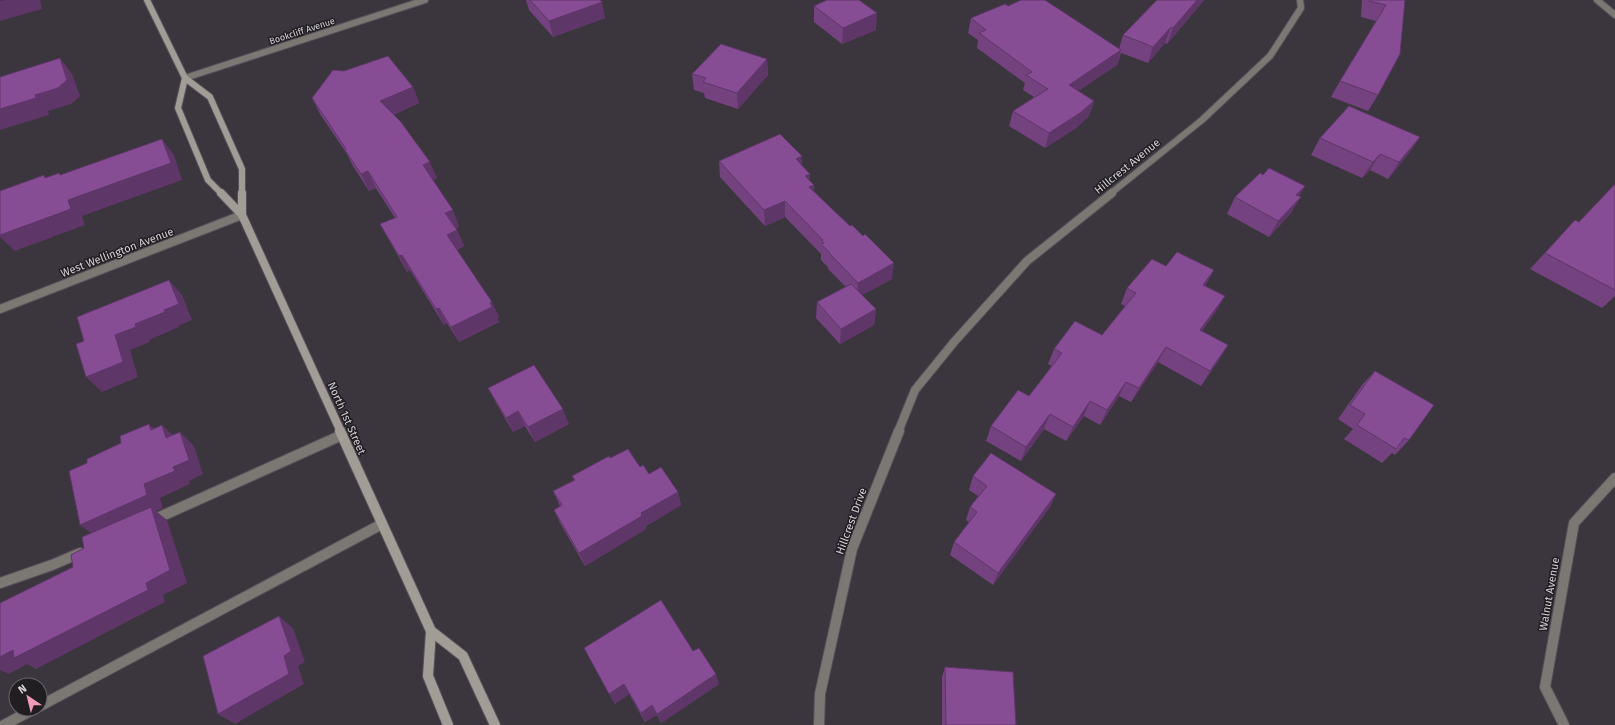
<svg xmlns="http://www.w3.org/2000/svg" width="1615" height="725" font-family="'Fira Sans',sans-serif">
  <rect width="100%" height="100%" fill="#3b353e"/>
  <g fill="none" stroke-linecap="round" stroke-linejoin="round">
    <defs>
      <g id="service">
        <path d="M153,520L342,435"/>
        <path d="M0,583L52,565L80,553"/>
        <path d="M40,706L382,524"/>
        <path d="M4,725L34,709"/>
      </g>
      <g id="minor-far2">
        <path d="M1597,0L1615,15"/>
        <path d="M185,78L425,0"/>
        <path d="M1110,194L1202,120L1270,56L1301,8L1300,0"/>
      </g>
      <g id="minor-far1">
        <path d="M0,309L242,215"/>
        <path d="M898,432L915,390L954,342L1027,261L1112,193"/>
      </g>
      <g id="minor">
        <path d="M819,725L820,694L852,549L899,431"/>
        <path d="M1564,725L1545,687L1574,523L1615,478"/>
      </g>
      <g id="secondary-far2">
        <path d="M147,0L185,78L210,97L242,169V194"/>
        <path d="M185,78L178,108L208,180L222,194"/>
      </g>
      <g id="secondary-far1">
        <path d="M221,193L242,215L341,432"/>
        <path d="M242,193V215"/>
      </g>
      <g id="secondary">
        <path d="M340,431L431,631L463,656L495,725"/>
        <path d="M431,631L428,676L448,725"/>
      </g>
    </defs>
    <use href="#service" stroke="#575159" stroke-width="12"/>
    <use href="#minor-far2" stroke="#575159" stroke-width="8"/>
    <use href="#minor-far1" stroke="#575159" stroke-width="10"/>
    <use href="#minor" stroke="#575159" stroke-width="12"/>
    <use href="#secondary-far2" stroke="#575159" stroke-width="8"/>
    <use href="#secondary-far1" stroke="#575159" stroke-width="10"/>
    <use href="#secondary" stroke="#575159" stroke-width="12"/>
    <use href="#service" stroke="#7b7874" stroke-width="10"/>
    <use href="#minor-far2" stroke="#7b7874" stroke-width="6"/>
    <use href="#minor-far1" stroke="#7b7874" stroke-width="8"/>
    <use href="#minor" stroke="#7b7874" stroke-width="10"/>
    <use href="#secondary-far2" stroke="#a19c95" stroke-width="6"/>
    <use href="#secondary-far1" stroke="#a19c95" stroke-width="8"/>
    <use href="#secondary" stroke="#a19c95" stroke-width="10"/>
  </g>
  <g fill="#74427f">
    <path d="M526,0H600L605,18L553,37L529,10Z"/>
    <path d="M1157,0H1204L1167,44L1165,43L1148,63L1121,53L1117,65L1078,91L1094,101L1089,116L1076,128L1045,148L1009,126L1013,111L1034,97L1023,90L1025,83L977,48L978,40L968,33L971,18L1008,6L1119,49L1123,35Z"/>
    <path d="M1362,0H1405L1378,95L1368,111L1331,97L1340,81L1376,21L1361,17Z"/>
    <path d="M814,6L876,30L842,44L814,22Z"/>
    <path d="M767,59L768,75L738,109L705,98L704,93L694,90L692,74Z"/>
    <path d="M413,87L419,103L393,115L437,178L433,180L459,226L456,228L464,246L457,250L499,317L497,318L499,322L459,342L447,323L444,325L410,270L407,272L380,224L395,218L376,188L369,191L353,166L345,151L320,114L312,98Z"/>
    <path d="M1420,137L1409,153L1388,179L1370,170L1362,178L1311,155L1320,138Z"/>
    <path d="M802,156V166L810,174V181L814,185V191L892,279L862,295L876,309L874,325L840,344L816,318L817,302L846,287L828,269V267L821,260V254L785,217L765,226L720,177L719,161Z"/>
    <path d="M1263,175L1305,186L1299,196L1291,213L1269,237L1227,214L1235,197Z"/>
    <path d="M1615,184V296L1602,308L1530,269L1575,220L1579,222Z"/>
    <path d="M1166,266L1214,270L1205,286L1225,296L1216,311L1202,331L1228,345L1219,360L1201,386L1158,362L1131,402L1119,396L1100,425L1084,416L1066,441L1044,429L1021,461L986,441L991,426L1029,396L1052,366L1048,364L1054,349L1102,335L1125,306L1121,304L1127,288Z"/>
    <path d="M1375,371L1409,440L1395,455L1392,453L1382,463L1344,439L1353,429L1338,419L1362,385Z"/>
    <path d="M488,388L569,424L535,442L525,426L513,432L496,403Z"/>
    <path d="M610,458L640,467L649,474L678,492L681,505L646,526V529L585,566L560,523L554,510L560,506L553,491L574,480L572,476Z"/>
    <path d="M973,476L1056,494L1050,507L993,585L950,555L954,542L969,522L966,520L970,507L978,496L969,490Z"/>
    <path d="M584,648L693,651L719,684L661,723L657,715L645,722L629,694L615,704Z"/>
    <path d="M945,667L1016,725H942V677Z"/>
  </g>
  <g fill="#5e3668">
    <path d="M5,0H40L42,9L0,21V1Z"/>
    <path d="M1197,0H1204L1167,44L1173,28Z"/>
    <path d="M602,2L605,18L553,37L549,21Z"/>
    <path d="M877,13L876,30L842,44L843,28Z"/>
    <path d="M1171,27L1165,43L1148,63L1153,47Z"/>
    <path d="M1121,50L1117,65L1065,100L1069,85Z"/>
    <path d="M60,58L72,74L80,96L71,104L48,111L49,115L0,130V109L35,95Z"/>
    <path d="M767,59L768,75L738,109L737,93Z"/>
    <path d="M413,87L419,103L387,117L380,101Z"/>
    <path d="M1094,101L1089,116L1076,128L1045,148L1049,133Z"/>
    <path d="M1420,137L1409,153L1388,179L1399,162Z"/>
    <path d="M162,139L174,155L182,180L82,216L85,225L15,251L0,237V235L68,200Z"/>
    <path d="M1380,154L1370,170L1362,178L1373,162Z"/>
    <path d="M802,156V173L796,159Z"/>
    <path d="M430,162L437,178L430,181L423,165Z"/>
    <path d="M368,171L376,188L369,191L361,174Z"/>
    <path d="M810,174V186L814,185L813,201L805,176Z"/>
    <path d="M1305,186L1295,202L1296,195Z"/>
    <path d="M1301,197L1291,213L1269,237L1278,221Z"/>
    <path d="M785,201V217L765,226L764,210Z"/>
    <path d="M453,210L459,226L452,229L445,213Z"/>
    <path d="M457,230L464,246L454,251L447,235Z"/>
    <path d="M402,255L410,270L407,272L399,256Z"/>
    <path d="M894,263L892,279L857,298L858,283Z"/>
    <path d="M1214,270L1205,286L1203,285Z"/>
    <path d="M169,280L182,295L192,320L178,326L179,327L149,340L150,342L130,350L138,377L102,392L86,377L115,335L135,324L164,310Z"/>
    <path d="M1225,296L1216,311L1192,345L1200,330Z"/>
    <path d="M492,302L499,317L497,318L499,322L459,342L451,327Z"/>
    <path d="M439,308L447,323L444,325L436,309Z"/>
    <path d="M876,309L874,325L840,344L841,329Z"/>
    <path d="M1228,345L1219,360L1201,386L1210,371Z"/>
    <path d="M1166,347L1158,362L1131,402L1139,388Z"/>
    <path d="M1126,382L1119,396L1100,425L1107,410Z"/>
    <path d="M1090,401L1084,416L1066,441L1073,427Z"/>
    <path d="M563,409L569,424L535,442L528,427Z"/>
    <path d="M518,411L525,426L513,432L506,418Z"/>
    <path d="M1050,414L1044,429L1021,461L1026,447Z"/>
    <path d="M149,424L165,438L151,430Z"/>
    <path d="M162,425L177,439L166,438Z"/>
    <path d="M180,432L194,446L203,474L189,481L190,484L160,498L163,508L156,511L167,520L187,583L163,595L165,602L36,669L27,664L9,674L0,670V657L146,583L98,538L80,525L144,484L173,467Z"/>
    <path d="M678,492L681,505L646,526V529L585,566L579,553L641,513Z"/>
    <path d="M1056,494L1050,507L993,585L998,573Z"/>
    <path d="M279,616L293,628L305,662L298,666L304,684L235,724L218,714L284,656Z"/>
    <path d="M716,674L719,684L661,723L657,714Z"/>
    <path d="M624,684L629,694L615,704L609,694Z"/>
    <path d="M652,705L657,715L645,722L641,713Z"/>
  </g>
  <g fill="#874d94" stroke="#5e3668">
    <path d="M530,0H600L602,2L549,21Z"/>
    <path d="M827,0H859L877,13L843,28L814,6Z"/>
    <path d="M1021,0H1045L1121,50L1069,85L1094,101L1080,113L1049,133L1013,111L1048,89L1026,75L1032,72L979,33L986,30L971,18L1005,4L1008,6Z"/>
    <path d="M1157,0H1197L1173,28L1171,27L1153,47L1123,35Z"/>
    <path d="M1369,0H1405L1400,54L1378,95L1340,81L1386,5L1369,1Z"/>
    <path d="M721,44L767,59L737,93L703,82L706,78L692,74Z"/>
    <path d="M388,56L413,87L380,101L401,122L430,162L423,165L453,210L445,213L457,230L447,235L492,302L490,303L492,307L451,327L439,308L436,309L402,255L399,256L380,224L397,217L368,171L361,174L345,150L346,149L312,98L333,70L344,71Z"/>
    <path d="M60,58L67,80L58,88L35,95L36,98L0,109V77Z"/>
    <path d="M1349,106L1420,137L1399,162L1380,154L1373,162L1320,138Z"/>
    <path d="M780,134L802,156L796,159L810,174L805,176L814,185L809,187L850,226L852,225L863,236L865,234L894,263L858,283L829,253H830L821,244L824,243L822,241L823,240L785,201L764,210L719,161Z"/>
    <path d="M162,139L171,163L68,200L71,209L0,235V191L44,175L45,178L59,173L60,175Z"/>
    <path d="M1269,168L1305,186L1296,195L1301,197L1278,221L1235,197L1260,173L1263,175Z"/>
    <path d="M1615,184V290L1545,253L1575,220L1579,222Z"/>
    <path d="M1177,252L1214,270L1203,285L1225,296L1200,330L1228,345L1210,371L1166,347L1139,388L1126,382L1107,410L1090,401L1073,427L1050,414L1026,447L991,426L1018,390L1029,396L1062,353L1054,349L1075,321L1102,335L1136,293L1127,288L1152,259L1166,266Z"/>
    <path d="M169,280L179,304L164,310L165,312L135,324L136,327L115,335L123,362L86,377L76,344L84,341L77,317Z"/>
    <path d="M851,284L876,309L841,329L817,302Z"/>
    <path d="M534,365L563,409L528,427L518,411L506,418L488,388Z"/>
    <path d="M1375,371L1434,405L1409,440L1404,438L1396,449L1357,425L1365,414L1350,405Z"/>
    <path d="M149,424L151,430L162,425L166,438L180,432L189,460L173,467L175,471L144,484L147,495L80,525L69,471L87,463V459L121,443L120,436Z"/>
    <path d="M628,449L640,467L643,465L649,474L661,467L678,492L641,513L642,516L579,553L554,510L562,505L553,491L575,480L572,476L609,456L610,458Z"/>
    <path d="M991,453L1056,494L998,573L954,542L977,512L970,507L987,486L973,476Z"/>
    <path d="M151,507L170,570L146,583L148,590L14,658L13,650L0,657V603L73,567L71,555L84,548L82,537Z"/>
    <path d="M661,600L693,651L699,648L716,674L657,714L652,705L641,713L624,684L609,694L584,648Z"/>
    <path d="M279,616L291,651L284,656L289,674L218,714L203,656Z"/>
    <path d="M945,667L1013,672L1016,725H946Z"/>
  </g>
  <g text-anchor="middle" stroke-width="3" stroke-linejoin="round" paint-order="stroke">
    <g font-size="9" fill="#d4d0d5" stroke="#211e22">
      <text transform="translate(302 31) rotate(-18)" y="3">Bookcliff Avenue</text>
    </g>
    <g font-size="11" fill="#d4d0d5" stroke="#211e22">
      <text transform="translate(1127 166) rotate(-39)" y="4">Hillcrest Avenue</text>
      <text transform="translate(117 252) rotate(-21)" y="4">West Wellington Avenue</text>
      <text transform="translate(347 418) rotate(66)" y="4">North 1st Street</text>
      <text transform="translate(851 521) rotate(-70)" y="4">Hillcrest Drive</text>
      <text transform="translate(1549 594) rotate(-80)" y="4">Walnut Avenue</text>
    </g>
  </g>
  <g transform="translate(28 697) rotate(325)"><circle r="19" fill="#211e22" stroke="#69656a"/>
  <path d="M0-3L7 15L0 10L-7 15Z" fill="#f09ab6"/>
  <text y="-6" font-size="11" font-weight="bold" text-anchor="middle" fill="#d4d0d5">N</text>
  </g>
</svg>
